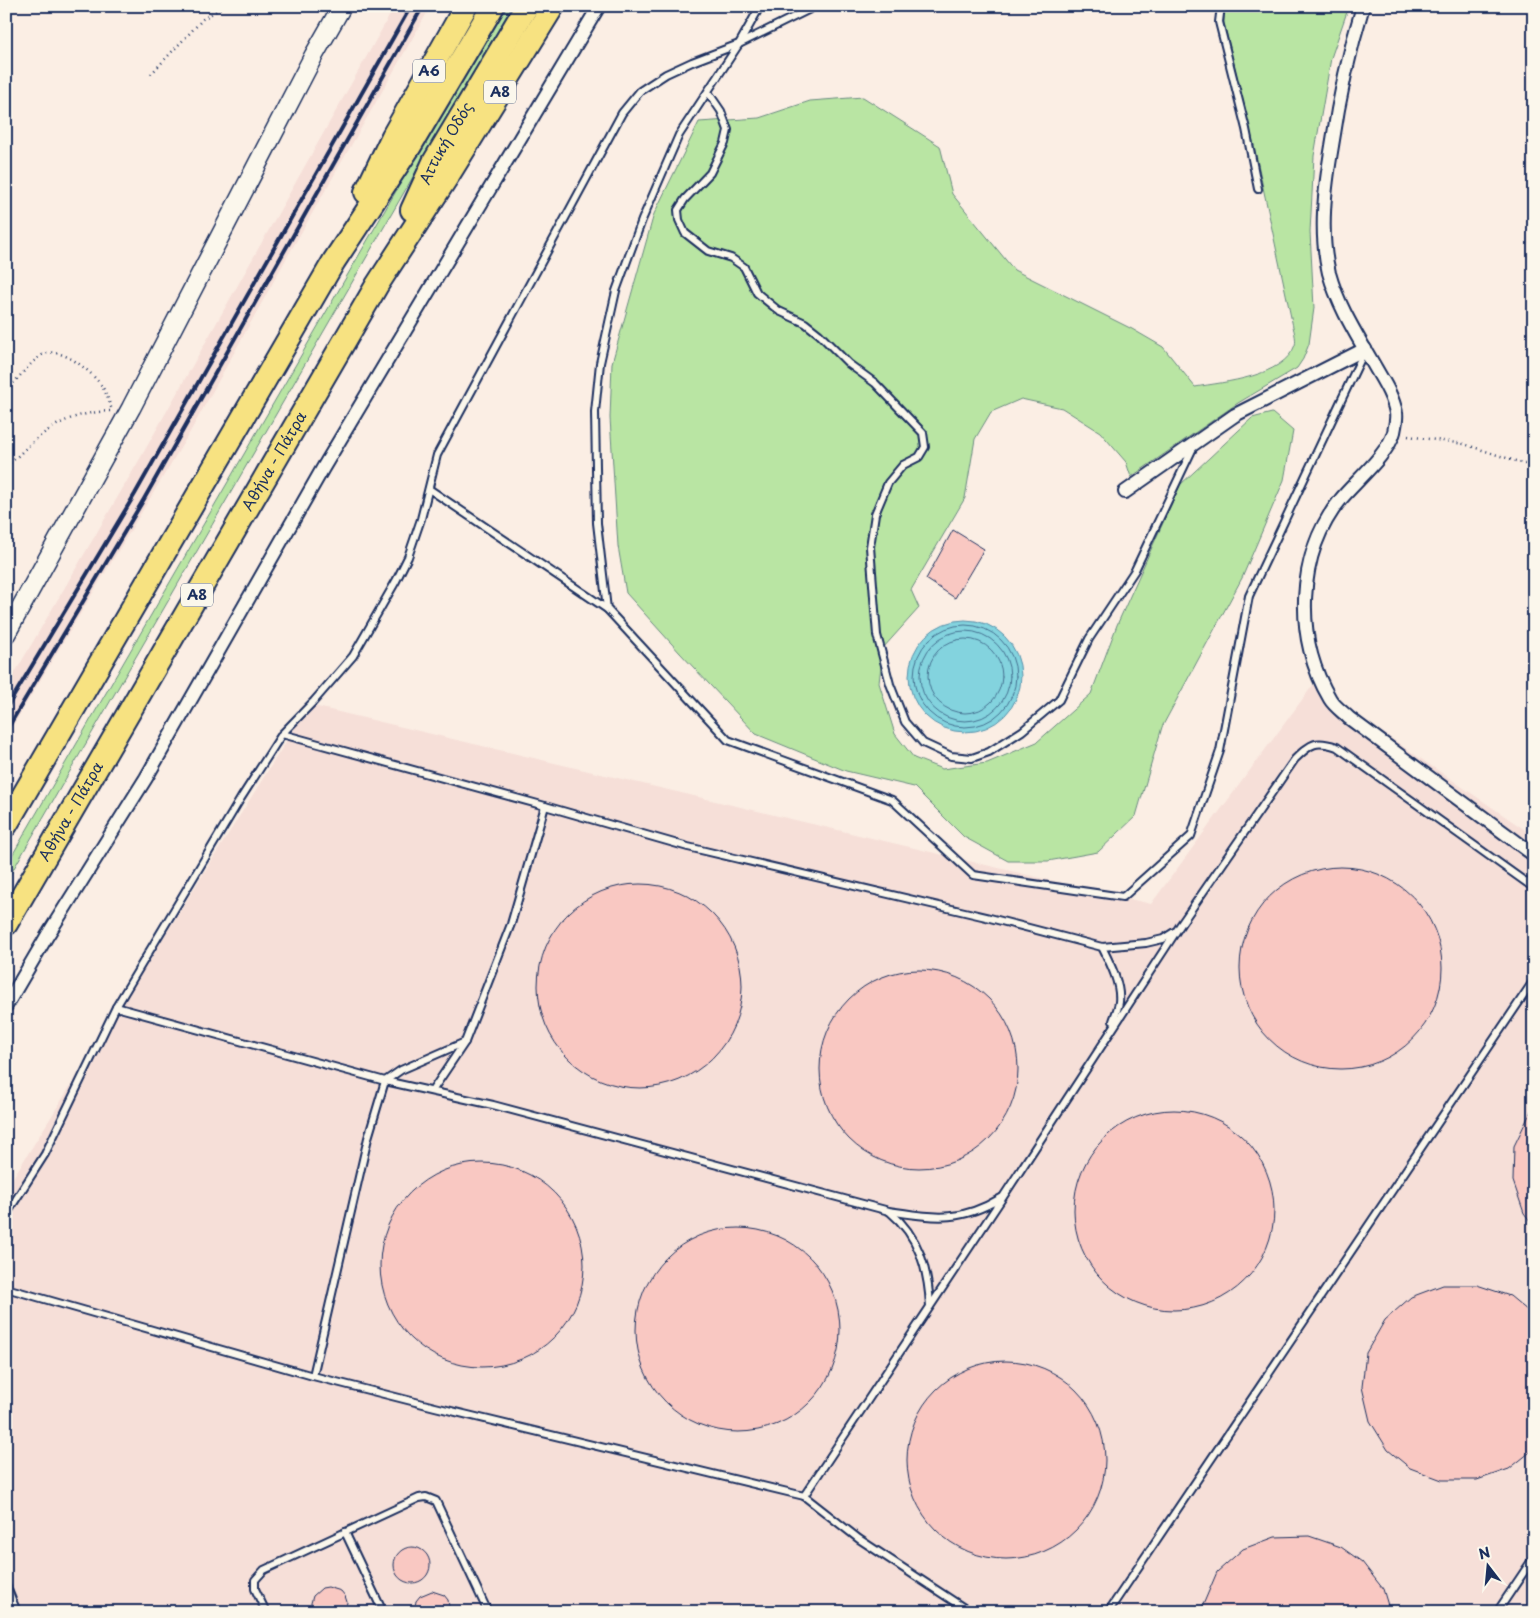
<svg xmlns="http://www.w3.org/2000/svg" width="1540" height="1618" font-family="'Playpen Sans',sans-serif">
  <rect width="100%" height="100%" fill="#fbeee4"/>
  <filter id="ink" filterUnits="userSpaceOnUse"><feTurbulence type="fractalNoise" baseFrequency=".02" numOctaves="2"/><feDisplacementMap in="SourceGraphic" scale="10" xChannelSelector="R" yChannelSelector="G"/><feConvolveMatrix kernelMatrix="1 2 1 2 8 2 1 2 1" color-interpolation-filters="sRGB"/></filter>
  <g filter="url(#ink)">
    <g fill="#f6dfd8">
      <path d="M395,6H431L286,259L190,432L6,737V688L141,457Z"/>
      <path d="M1313,685L1534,836V1612H6V1189L309,705L1151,904Z"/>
    </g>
    <g fill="#b9e5a3" stroke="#6a8a80">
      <path d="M506,6H515L425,156L6,882V866L418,153Z"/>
      <path d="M1225,6H1349L1331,58L1314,156L1310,232L1314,308L1309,344L1303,359L1297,368L1238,403L1131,477L1126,462L1100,432L1062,408L1021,399L991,412L975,439L965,498L911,590L919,608L883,648L879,683L895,734L914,758L942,769L987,763L1037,742L1091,694L1117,625L1180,485L1252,418L1272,413L1293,431L1284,480L1242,578L1162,727L1136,816L1098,852L1048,861H1008L964,837L914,787L846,771L756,734L680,653L626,593L618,546L610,418L612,363L654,214L699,122L759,118L810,101L863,97L940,146L952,194L1014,270L1132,329L1163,347L1195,387C1224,382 1284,377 1295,345C1297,339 1293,328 1292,322L1255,150L1224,23Z"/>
    </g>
    <circle fill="#83d3de" stroke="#5991ab" cx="965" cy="676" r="56"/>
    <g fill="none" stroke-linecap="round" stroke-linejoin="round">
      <g stroke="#457191" stroke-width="1">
        <circle cx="965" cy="676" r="51"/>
        <circle cx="965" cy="676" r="45"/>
        <circle cx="965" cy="676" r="37"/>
      </g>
    </g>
    <g fill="#f9c8c2" stroke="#1b2f5e">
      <path d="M953,530L984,549L955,598L926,579Z"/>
      <circle cx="1341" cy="968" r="101"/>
      <circle cx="640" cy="986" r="102"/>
      <circle cx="919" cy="1069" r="99"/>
      <path d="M1534,1105V1226L1524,1213L1513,1181L1514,1146Z"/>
      <circle cx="1174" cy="1210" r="100"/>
      <circle cx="482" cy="1265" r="102"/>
      <circle cx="738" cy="1330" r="102"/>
      <path d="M1443,1285H1477L1510,1296L1534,1316V1449L1509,1469L1477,1480H1442L1410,1468L1388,1450L1370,1421L1362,1387L1366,1353L1385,1320L1411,1297Z"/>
      <circle cx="1006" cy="1460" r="99"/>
      <path d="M1309,1536L1341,1547L1362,1562L1383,1589L1390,1612H1200L1217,1572L1243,1549L1275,1537Z"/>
      <circle cx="412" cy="1565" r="18"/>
      <path d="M328,1587L341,1591L345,1596L347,1602L345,1612H312L311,1603L313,1596L322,1588Z"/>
      <path d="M432,1591L444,1595L448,1600L450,1612H414L416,1601L420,1596Z"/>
    </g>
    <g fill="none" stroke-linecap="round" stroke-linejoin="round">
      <defs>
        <g id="lane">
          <path d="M1221,6L1219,22L1246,129L1258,189"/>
          <path d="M708,92L721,111L728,130L725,143L710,173L685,199L678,210L679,220L685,233L708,251L731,258L744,267L757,293L779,311L805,323L819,334L849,364L875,383L923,433L925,447L919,457L903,465L888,483L875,514L870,547L877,635L890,684L905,722L923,743L951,756L972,758L989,752L1022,731L1059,700L1089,639L1135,570L1193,448"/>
          <path d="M429,489L607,609L728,740L892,800L973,875L1123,897L1191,836L1220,751L1249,596L1364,352"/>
          <path d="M607,609L597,523L595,412L600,363L616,291L642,220L679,135L739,44L757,12V6"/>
          <path d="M282,734L545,806L688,847L986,917L1102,947L1146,943L1163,939L1174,932"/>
          <path d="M1102,947C1110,963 1121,984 1119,1002C1118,1009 1115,1015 1113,1021"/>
          <path d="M116,1007L385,1081L493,1105L889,1211C936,1218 959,1223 1001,1198"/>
          <path d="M432,1091L465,1042L511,924L545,806"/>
          <path d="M890,1212C919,1236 928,1269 930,1306"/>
          <path d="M6,1215L45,1154L116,1007L241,798L282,734L314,701L353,656L396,581L408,557L421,519L437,455L622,113L640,91L666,74L692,62L739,44L816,6"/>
          <path d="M6,1288L313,1376L435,1407L804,1496L859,1539L970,1612"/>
          <path d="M313,1376L368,1138L385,1081L401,1070L465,1042"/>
          <path d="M804,1496L1003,1197L1181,924L1295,759C1311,743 1316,740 1337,747L1534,888"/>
          <path d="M345,1532L383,1612"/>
          <path d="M6,1585L17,1612"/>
          <path d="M266,1612L255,1589V1580L264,1570L419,1498L426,1497L436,1501L488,1612"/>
          <path d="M1108,1612L1534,980"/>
          <path d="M1497,1612L1534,1557"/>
        </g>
        <g id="street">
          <path d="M1363,6C1349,52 1339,98 1332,146C1325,187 1319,232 1329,273C1338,306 1358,337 1375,367C1383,381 1393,396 1396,413C1397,418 1395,427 1394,432C1389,453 1355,482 1341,499C1296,554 1294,639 1330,699C1334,706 1343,712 1349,718L1534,855"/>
          <path d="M1125,492L1235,415L1365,349"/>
          <path d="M6,1006L47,936L146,778L323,468L599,6"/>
        </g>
        <path id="secondary" d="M6,634L131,408L314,55L342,6"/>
        <g id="highway">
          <path d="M366,192L393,136L466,6"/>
          <path id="s1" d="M412,210L434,162L527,6"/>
          <path d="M6,825L334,261L410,146L493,6"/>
          <path id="s2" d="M6,924L377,285L447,177L553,6"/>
        </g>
      </defs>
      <use href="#lane" stroke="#1b2f5e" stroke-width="10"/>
      <use href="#street" stroke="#1b2f5e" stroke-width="16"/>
      <use href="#secondary" stroke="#1b2f5e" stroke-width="21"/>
      <use href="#highway" stroke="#1b2f5e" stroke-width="26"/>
      <g stroke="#1b2f5e" stroke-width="2.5" stroke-dasharray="1 4" stroke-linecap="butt">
        <path d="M151,74L203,19L224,6"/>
        <path d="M6,390C19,379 28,364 42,355C60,344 94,373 103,388C107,395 109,402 112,410"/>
        <path d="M1408,436L1464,444L1525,464L1534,465"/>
        <path d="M6,466C16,459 24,449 33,442C57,421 80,412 112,411"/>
      </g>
      <use href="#lane" stroke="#fbf7ec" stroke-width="6"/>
      <use href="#street" stroke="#fbf7ec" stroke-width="12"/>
      <use href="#secondary" stroke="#fbf7ec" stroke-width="18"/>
      <use href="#highway" stroke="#f7e281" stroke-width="22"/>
      <g stroke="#1b2f5e" stroke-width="4">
        <path d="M6,709L135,494L411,6"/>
        <path d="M6,731L144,499L423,6"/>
      </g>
    </g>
  </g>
  <g text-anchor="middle" stroke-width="4" stroke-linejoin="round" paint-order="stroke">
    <g fill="#fbf7ec" stroke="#5e6b89" stroke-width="1">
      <rect x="413" y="59.5" width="32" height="23" rx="4"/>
      <rect x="484" y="80.5" width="32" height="23" rx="4"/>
      <rect x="181" y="583.5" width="32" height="23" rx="4"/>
    </g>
    <g font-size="14" font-weight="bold" fill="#1b2f5e">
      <text x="429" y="76">Α6</text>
      <text x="500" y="97">Α8</text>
      <text x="197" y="600">Α8</text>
    </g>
    <g font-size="15" fill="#1b2f5e" stroke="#fbf7ec">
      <text dy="5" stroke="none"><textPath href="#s1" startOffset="75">Αττική Οδός</textPath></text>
      <text dy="5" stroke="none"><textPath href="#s2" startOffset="535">Αθήνα - Πάτρα</textPath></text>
      <text dy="5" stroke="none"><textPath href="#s2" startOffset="130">Αθήνα - Πάτρα</textPath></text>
    </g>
  </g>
  <rect width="1540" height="1618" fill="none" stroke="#fbf7ec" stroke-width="25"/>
  <rect x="12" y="12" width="1515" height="1593" fill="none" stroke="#1b2f5e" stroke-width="2" filter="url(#ink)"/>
  <g transform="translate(1488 1566) rotate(344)" stroke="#fbf7ec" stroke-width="4" paint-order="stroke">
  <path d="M0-4L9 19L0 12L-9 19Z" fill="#1b2f5e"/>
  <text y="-8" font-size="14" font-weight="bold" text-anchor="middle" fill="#1b2f5e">N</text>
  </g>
</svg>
